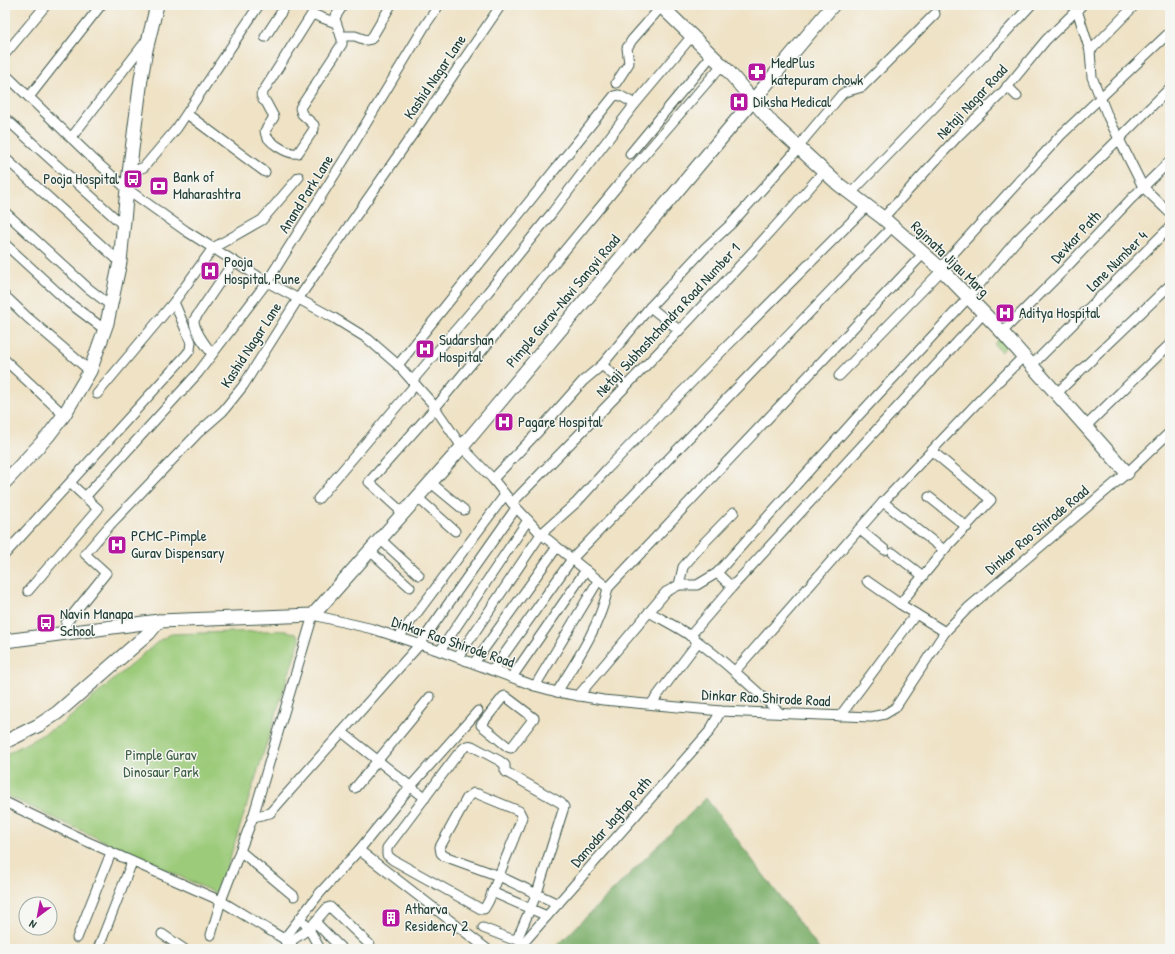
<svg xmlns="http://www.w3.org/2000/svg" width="1175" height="954" font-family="'Patrick Hand',sans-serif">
  <rect width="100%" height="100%" fill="#f6f6f2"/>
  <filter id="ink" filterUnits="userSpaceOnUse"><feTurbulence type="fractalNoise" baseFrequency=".025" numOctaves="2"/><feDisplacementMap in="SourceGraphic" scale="8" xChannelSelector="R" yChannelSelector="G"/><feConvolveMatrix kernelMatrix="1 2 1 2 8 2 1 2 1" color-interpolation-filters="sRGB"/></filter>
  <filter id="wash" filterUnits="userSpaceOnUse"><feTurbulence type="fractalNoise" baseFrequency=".012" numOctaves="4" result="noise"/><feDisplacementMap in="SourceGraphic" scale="16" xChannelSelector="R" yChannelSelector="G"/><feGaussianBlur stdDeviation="0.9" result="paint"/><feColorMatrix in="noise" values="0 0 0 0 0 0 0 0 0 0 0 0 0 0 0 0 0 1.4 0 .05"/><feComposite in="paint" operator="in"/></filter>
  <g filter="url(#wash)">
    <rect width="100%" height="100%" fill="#efe2c5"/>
    <g fill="#9ccb7a" stroke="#5e8457">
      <path d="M999,339L1006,347L1001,352L994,344Z"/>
      <path d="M264,631C275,631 295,628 300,639L220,889L215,893L5,795V755L62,724L160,640L171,634Z"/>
    </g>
    <path fill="#7daf6a" stroke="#4e764f" d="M706,798L819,949H554Z"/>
  </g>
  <g filter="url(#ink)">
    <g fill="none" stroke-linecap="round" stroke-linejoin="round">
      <defs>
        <g id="street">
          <path d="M1072,5L1077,10L1090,51L1092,77L1108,117L1143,187L1170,213"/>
          <path d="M336,23L312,14L261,95L263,100L266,102L274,117L265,131C265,141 288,155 298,153L314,129V125L302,114L300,108L342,44V39L335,19L336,16L343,5"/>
          <path d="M341,36H355L366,40L371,39L391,5"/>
          <path d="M265,37L286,5"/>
          <path d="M1090,51L1135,5"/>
          <path d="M5,54L46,5"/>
          <path d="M5,74L92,158L127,189L186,231L267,282L334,318L368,339L398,365L431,402L462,447L493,479L512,503L541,534L608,588"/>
          <path d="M616,83L629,63L627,48L632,40L661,7"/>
          <path d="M1007,86L1017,96"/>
          <path d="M29,97L101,5"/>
          <path d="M187,114L265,172"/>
          <path d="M5,118L124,226"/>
          <path d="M71,138L146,41"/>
          <path d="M630,154L712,55"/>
          <path d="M5,158L120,262"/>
          <path d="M129,173L144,167L177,128L259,5"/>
          <path d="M851,193L986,54L1031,5"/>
          <path d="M5,212L88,288L110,305"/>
          <path d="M883,218L959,135L1003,92L1046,40L1082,5"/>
          <path d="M5,244L68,302L104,329"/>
          <path d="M940,268L1061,135L1170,32"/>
          <path d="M5,296L27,317L90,371"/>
          <path d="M650,307L679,330"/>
          <path d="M1002,332L1063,271L1131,199L1170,161"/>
          <path d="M212,354C206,345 194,332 194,320L234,261"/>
          <path d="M5,360L64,415"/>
          <path d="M398,365L614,96L619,95L635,104L692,36"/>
          <path d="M602,365L626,386"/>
          <path d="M1032,365L1170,227"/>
          <path d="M839,376L942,270"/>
          <path d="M412,381L488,292L551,214L635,104"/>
          <path d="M1057,393L1170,285"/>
          <path d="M97,394L174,302"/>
          <path d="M1086,426L1170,344"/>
          <path d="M493,479L536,434L583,381L602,365L650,307L705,248L731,224L799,148L805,138L842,94L845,92L862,87L935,14"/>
          <path d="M430,482L464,510"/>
          <path d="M86,496L198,373L267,282L347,155L426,24L439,5"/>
          <path d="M417,497L455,531"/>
          <path d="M929,497L967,527"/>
          <path d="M318,499L415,385"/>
          <path d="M883,502L944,550"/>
          <path d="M512,503C618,395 725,286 824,171"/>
          <path d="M403,513L369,482L435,408L625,177L722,65"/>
          <path d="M859,529L885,550"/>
          <path d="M380,539L419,575"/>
          <path d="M370,551L410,587"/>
          <path d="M893,553L923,576"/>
          <path d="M5,554L186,355L190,350L191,342L174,302L213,248L262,220L299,177"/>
          <path d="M717,573L732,587"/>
          <path d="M867,581L900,604L945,632"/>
          <path d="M679,585L683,567L700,547L734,512"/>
          <path d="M28,591L98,509L70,483"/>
          <path d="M900,604L944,550L991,500L932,451"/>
          <path d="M649,612C663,620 678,627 692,637C723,660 751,686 780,713"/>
          <path d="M67,633L66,623L106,573L85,554L110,525L199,432L223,411L243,386L298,299L424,118L501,5"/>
          <path d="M690,636L732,587L984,313"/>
          <path d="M399,637L505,495"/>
          <path d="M440,651L528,520"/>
          <path d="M458,657L541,534L577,502L607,469L716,357L867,206"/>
          <path d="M474,663L557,547"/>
          <path d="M493,670L572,559L892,227"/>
          <path d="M735,671L883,502L976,404L1024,356"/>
          <path d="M512,677L586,570"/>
          <path d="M535,686L598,581"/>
          <path d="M557,692C577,660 600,626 608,588L924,253"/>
          <path d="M505,696L534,718L511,748L508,747L481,725L503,697Z"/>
          <path d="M578,696L666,592L679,585H697L717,573L859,415L968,298L1016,241L1170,88"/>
          <path d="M651,704L698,642"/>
          <path d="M840,716L916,614"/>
          <path d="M342,732L425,798"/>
          <path d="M355,788L430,697"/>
          <path d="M5,802L86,841L221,901L284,939L289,949"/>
          <path d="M253,817L270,813L420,644L516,508"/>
          <path d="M359,850L487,949"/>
          <path d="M240,851L294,896"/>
          <path d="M492,892L547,916"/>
          <path d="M300,918L309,929L320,949"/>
          <path d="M315,922L327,908L330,907L370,945V949"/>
          <path d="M483,928L511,939H516L518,937L537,893L564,807L561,803L506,772L505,770V765L500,761L472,746C465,744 462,750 457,755L387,848V855L393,860L481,909H484C490,901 494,888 498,878C506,857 515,837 522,817L519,811L478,794L474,793L467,798L440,847L441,853L444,856L499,876L558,904"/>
          <path d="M162,934L184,949"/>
          <path d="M211,935L221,901L253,817L313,615L373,629L440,651L535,686L557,692L603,700L721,711L871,717L885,714L895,708L945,632L968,608L1127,473L1170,432"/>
          <path d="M77,938L111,853"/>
          <path d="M284,939L319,894L359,850L411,786L478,711"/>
          <path d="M98,949L132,862"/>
          <path d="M294,949L291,944V941L309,929L315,922L342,949"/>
          <path d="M518,949L709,732L721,711"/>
        </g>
        <g id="secondary">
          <path d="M660,5L728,71L773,124L838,184L883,218L940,268L1002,332L1127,473"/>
          <path d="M5,482L48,436L64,415L90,371L107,323L120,262L127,189L141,79L146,50L157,5"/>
          <path d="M5,641L159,621L313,615L462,447L833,5"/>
          <path d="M5,742L39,725L57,713L149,633L159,621"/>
        </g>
      </defs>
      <use href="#street" stroke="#3e564a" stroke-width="11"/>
      <use href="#secondary" stroke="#3e564a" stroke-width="15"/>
      <use href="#street" stroke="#fff" stroke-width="9"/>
      <use href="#secondary" stroke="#fff" stroke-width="13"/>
    </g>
  </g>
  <defs>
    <symbol id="pharmacy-square" viewBox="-11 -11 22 22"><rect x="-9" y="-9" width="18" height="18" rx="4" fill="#b5179e" stroke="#f6f6f2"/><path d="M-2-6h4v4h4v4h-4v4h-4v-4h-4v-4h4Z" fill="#fff"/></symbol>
    <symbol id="hospital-square" viewBox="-11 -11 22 22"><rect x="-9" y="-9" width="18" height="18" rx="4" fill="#b5179e" stroke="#f6f6f2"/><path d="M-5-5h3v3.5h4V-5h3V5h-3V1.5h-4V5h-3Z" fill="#fff"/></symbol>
    <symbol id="bus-square" viewBox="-11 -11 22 22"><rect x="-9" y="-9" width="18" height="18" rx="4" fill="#b5179e" stroke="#f6f6f2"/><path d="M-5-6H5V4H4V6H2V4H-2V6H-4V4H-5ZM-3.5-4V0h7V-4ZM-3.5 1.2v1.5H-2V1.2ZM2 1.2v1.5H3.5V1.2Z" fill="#fff"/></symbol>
    <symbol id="bank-square" viewBox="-11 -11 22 22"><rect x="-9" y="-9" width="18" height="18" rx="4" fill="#b5179e" stroke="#f6f6f2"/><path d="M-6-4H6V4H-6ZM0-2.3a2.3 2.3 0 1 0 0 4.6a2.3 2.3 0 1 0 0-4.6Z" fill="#fff"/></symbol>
    <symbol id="building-square" viewBox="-11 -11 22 22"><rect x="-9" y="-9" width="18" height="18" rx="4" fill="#b5179e" stroke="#f6f6f2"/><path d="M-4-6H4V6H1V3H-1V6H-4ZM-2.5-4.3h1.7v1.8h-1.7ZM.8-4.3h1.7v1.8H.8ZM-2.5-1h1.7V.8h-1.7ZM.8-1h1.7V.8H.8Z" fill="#fff"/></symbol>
  </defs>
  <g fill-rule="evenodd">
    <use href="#pharmacy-square" x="746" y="61" width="22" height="22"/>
    <use href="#hospital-square" x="728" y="91" width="22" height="22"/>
    <use href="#bus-square" x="122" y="168" width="22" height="22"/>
    <use href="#bank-square" x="148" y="175" width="22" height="22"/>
    <use href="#hospital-square" x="199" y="260" width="22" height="22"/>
    <use href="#hospital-square" x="994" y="302" width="22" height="22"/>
    <use href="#hospital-square" x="414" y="338" width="22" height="22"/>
    <use href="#hospital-square" x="493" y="411" width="22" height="22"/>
    <use href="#hospital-square" x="106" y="534" width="22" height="22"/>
    <use href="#bus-square" x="35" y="612" width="22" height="22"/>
    <use href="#building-square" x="380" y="907" width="22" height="22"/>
  </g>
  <g text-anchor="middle" stroke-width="3" stroke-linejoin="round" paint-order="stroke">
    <g font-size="15" fill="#1f3d34" stroke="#f6f6f2" text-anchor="start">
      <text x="771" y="68">MedPlus<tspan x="771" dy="17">katepuram chowk</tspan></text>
      <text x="753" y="107">Diksha Medical</text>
      <text x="173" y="182">Bank of<tspan x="173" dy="17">Maharashtra</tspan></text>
      <text x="119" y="184" text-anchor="end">Pooja Hospital</text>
      <text x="224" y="267">Pooja<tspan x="224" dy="17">Hospital, Pune</tspan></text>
      <text x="1019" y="318">Aditya Hospital</text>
      <text x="439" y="345">Sudarshan<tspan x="439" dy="17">Hospital</tspan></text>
      <text x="518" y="427">Pagare Hospital</text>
      <text x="131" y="541">PCMC-Pimple<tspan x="131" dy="17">Gurav Dispensary</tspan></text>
      <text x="60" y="619">Navin Manapa<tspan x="60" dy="17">School</tspan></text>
      <text x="405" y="914">Atharva<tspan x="405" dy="17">Residency 2</tspan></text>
    </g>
    <g font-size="15" fill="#1f3d34" stroke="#f6f6f2">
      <text transform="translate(435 77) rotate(-56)" y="5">Kashid Nagar Lane</text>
      <text transform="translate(972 102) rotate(-47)" y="5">Netaji Nagar Road</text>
      <text transform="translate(306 194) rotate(-58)" y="5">Anand Park Lane</text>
      <text transform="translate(1076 237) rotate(-47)" y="5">Devkar Path</text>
      <text transform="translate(950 259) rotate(44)" y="5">Rajmata Jijau Marg</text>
      <text transform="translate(1117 261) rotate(-45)" y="5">Lane Number 4</text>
      <text transform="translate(563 301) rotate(-50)" y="5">Pimple Gurav-Navi Sangvi Road</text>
      <text transform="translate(668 320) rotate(-47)" y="5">Netaji Subhashchandra Road Number 1</text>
      <text transform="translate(251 345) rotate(-57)" y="5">Kashid Nagar Lane</text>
      <text transform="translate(1037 530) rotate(-40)" y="5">Dinkar Rao Shirode Road</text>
      <text transform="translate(453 642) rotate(19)" y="5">Dinkar Rao Shirode Road</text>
      <text transform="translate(766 698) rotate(3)" y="5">Dinkar Rao Shirode Road</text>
      <text transform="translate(611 822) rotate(-49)" y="5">Damodar Jagtap Path</text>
    </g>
    <g font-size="15" fill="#3e6046" stroke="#f6f6f2">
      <text x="161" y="760">Pimple Gurav<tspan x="161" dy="17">Dinosaur Park</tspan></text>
    </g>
  </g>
  <rect width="1175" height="954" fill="none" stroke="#f6f6f2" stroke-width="20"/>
  <g transform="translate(38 916) rotate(212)"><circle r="19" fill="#f6f6f2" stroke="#a0aca6"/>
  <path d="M0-3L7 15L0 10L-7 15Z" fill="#b5179e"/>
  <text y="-6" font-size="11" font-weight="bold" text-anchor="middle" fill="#1f3d34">N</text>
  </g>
</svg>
